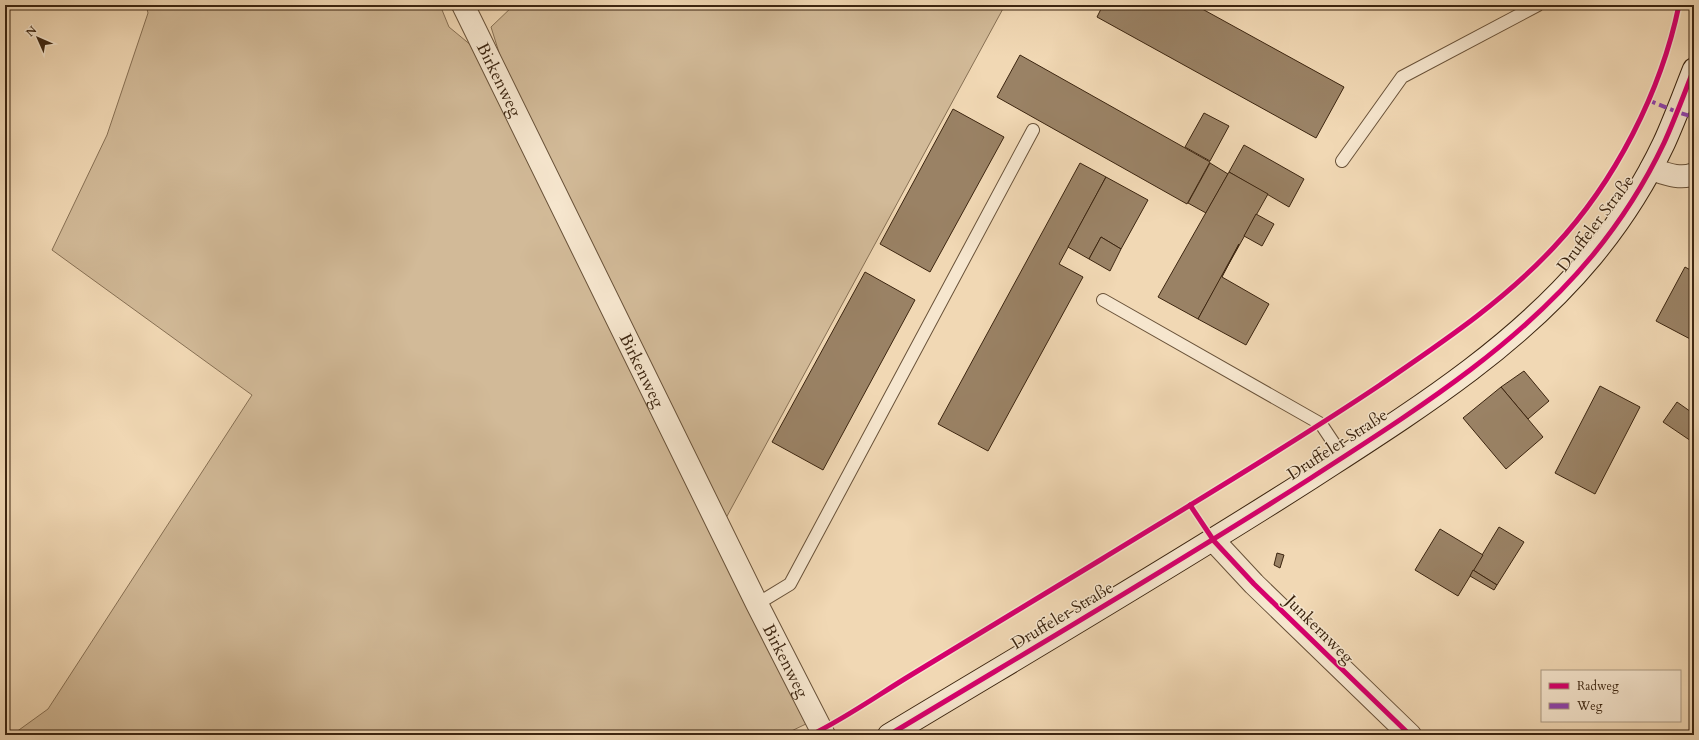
<svg xmlns="http://www.w3.org/2000/svg" width="1699" height="740" font-family="Cardo,serif">
  <rect width="100%" height="100%" fill="#f1d8b4"/>
  <filter id="stains"><feTurbulence type="fractalNoise" baseFrequency=".005" numOctaves="4"/><feColorMatrix values="0 0 0 0 .2 0 0 0 0 .09 0 0 0 0 .02 0 0 0 .5 -.17"/></filter>
  <radialGradient id="worn" r=".72"><stop offset=".6" stop-color="#630" stop-opacity="0"/><stop offset="1" stop-color="#630" stop-opacity=".3"/></radialGradient>
  <g fill="#d2ba98" stroke="#877054">
    <path d="M146,5H440L449,27L472,46L808,723L783,735H12L48,709L252,395L52,250L107,135L148,13Z"/>
    <path d="M514,5H1005L726,518L502,62L491,27Z"/>
  </g>
  <g fill="#9a8265" stroke="#3c2510">
    <path d="M1103,5H1195L1344,87L1316,138L1097,17Z"/>
    <path d="M1020,55L1210,162L1187,204L997,97Z"/>
    <path d="M953,109L1004,137L930,272L880,244Z"/>
    <path d="M1204,113L1229,126L1210,161L1185,147Z"/>
    <path d="M1244,145L1304,179L1289,207L1229,172Z"/>
    <path d="M1080,163L1106,177L1059,264L1083,277L988,451L938,424Z"/>
    <path d="M1210,163L1228,174L1206,213L1188,203Z"/>
    <path d="M1229,172L1268,194L1198,319L1158,297Z"/>
    <path d="M1106,177L1148,200L1121,249L1101,237L1089,259L1068,247Z"/>
    <path d="M1256,214L1274,224L1262,246L1244,236Z"/>
    <path d="M1101,237L1121,249L1110,271L1089,259Z"/>
    <path d="M1239,244L1222,277L1269,304L1246,345L1198,319Z"/>
    <path d="M1685,267L1694,272V341L1656,321Z"/>
    <path d="M865,272L915,300L823,470L772,442Z"/>
    <path d="M1524,371L1549,401L1528,419L1501,387Z"/>
    <path d="M1600,386L1640,407L1595,494L1555,473Z"/>
    <path d="M1501,387L1543,437L1506,469L1463,418Z"/>
    <path d="M1677,402L1694,414V443L1663,422Z"/>
    <path d="M1499,527L1524,542L1497,585L1473,570Z"/>
    <path d="M1440,529L1483,555L1458,596L1415,570Z"/>
    <path d="M1277,553L1284,555L1280,568L1274,565Z"/>
    <path d="M1473,570L1497,585L1494,590L1470,576Z"/>
  </g>
  <g fill="none" stroke-linecap="round" stroke-linejoin="round">
    <defs>
      <g id="lane">
        <path d="M1342,161L1402,77L1538,5"/>
        <path d="M1103,300L1321,424L1343,457"/>
        <path d="M757,604L790,584L1033,130"/>
      </g>
      <g id="street">
        <path id="s1" d="M463,5L757,604L824,735"/>
        <path d="M1651,169C1664,173 1680,180 1694,174"/>
        <path d="M1214,541L1254,584L1410,735"/>
      </g>
      <path id="secondary" d="M889,735C1030,650 1172,567 1311,478C1411,413 1515,349 1592,256C1620,222 1645,183 1664,143C1675,119 1684,94 1694,69"/>
    </defs>
    <use href="#lane" stroke="#695239" stroke-width="14"/>
    <use href="#street" stroke="#695239" stroke-width="24"/>
    <use href="#secondary" stroke="#3c2510" stroke-width="24"/>
    <use href="#lane" stroke="#f6e6ce" stroke-width="12"/>
    <use href="#street" stroke="#f6e6ce" stroke-width="22"/>
    <use href="#secondary" stroke="#f6e6ce" stroke-width="22"/>
    <path stroke="#8e44ad" stroke-width="4" stroke-dasharray="8 4" stroke-linecap="butt" d="M1648,100L1677,112L1694,117"/>
    <defs>
      <g id="cycleway">
        <path d="M1190,505L1214,541L1254,584L1410,735"/>
        <path d="M811,735C846,718 878,695 911,675C975,636 1038,598 1102,559C1195,502 1289,446 1380,385C1441,343 1503,302 1554,247C1615,182 1661,92 1679,5"/>
        <path d="M889,735C1030,650 1172,567 1311,478C1411,413 1515,349 1592,256C1620,222 1645,183 1664,143C1675,119 1684,94 1694,69"/>
      </g>
    </defs>
    <use href="#cycleway" stroke="#f6e6ce" stroke-width="8"/>
    <use href="#cycleway" stroke="#d6006c" stroke-width="5"/>
  </g>
  <g text-anchor="middle" stroke-width="3" stroke-linejoin="round" paint-order="stroke">
    <g font-size="17" fill="#3c2510" stroke="#f6e6ce">
      <text dy="6" stroke="none"><textPath href="#s1" startOffset="83">Birkenweg</textPath></text>
      <text transform="translate(1595 223) rotate(-53)" y="6">Druffeler Straße</text>
      <text dy="6" stroke="none"><textPath href="#s1" startOffset="407">Birkenweg</textPath></text>
      <text transform="translate(1337 444) rotate(-33)" y="6">Druffeler Straße</text>
      <text transform="translate(1062 615) rotate(-31)" y="6">Druffeler Straße</text>
      <text transform="translate(1320 629) rotate(45)" y="6">Junkernweg</text>
      <text dy="6" stroke="none"><textPath href="#s1" startOffset="731">Birkenweg</textPath></text>
    </g>
  </g>
  <rect width="1699" height="740" fill="none" stroke="#f1d8b4" stroke-width="20"/>
  <rect x="6" y="6" width="1687" height="728" fill="none" stroke="#3c2510" stroke-width="2"/>
  <rect x="10" y="10" width="1679" height="720" fill="none" stroke="#3c2510"/>
  <rect x="1541" y="670" width="140" height="52" fill="#f6e6ce" stroke="#ac9982"/>
  <rect x="1549" y="683" width="20" height="6" fill="#d6006c" stroke="#ac9982"/>
  <text x="1577" y="690" font-size="12" fill="#3c2510">Radweg</text>
  <rect x="1549" y="703" width="20" height="6" fill="#8e44ad" stroke="#ac9982"/>
  <text x="1577" y="710" font-size="12" fill="#3c2510">Weg</text>
  <g transform="translate(38 38) rotate(315)" stroke="#f6e6ce" stroke-width="3" paint-order="stroke">
  <path d="M0-3L7 15L0 10L-7 15Z" fill="#3c2510"/>
  <text y="-6" font-size="11" font-weight="bold" text-anchor="middle" fill="#3c2510">N</text>
  </g>
  <rect width="100%" height="100%" filter="url(#stains)"/>
  <rect width="100%" height="100%" fill="url(#worn)"/>
</svg>
